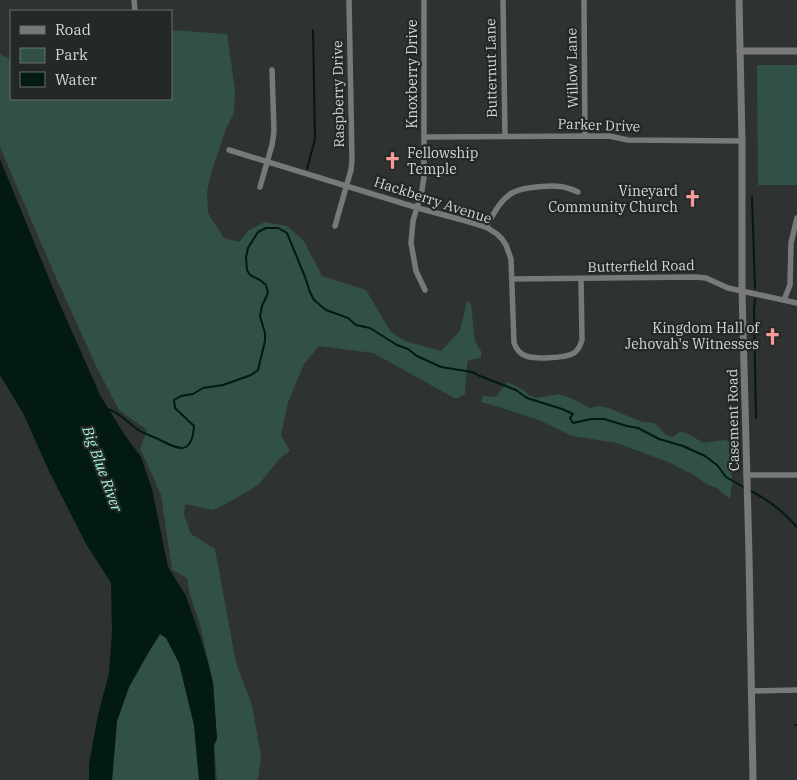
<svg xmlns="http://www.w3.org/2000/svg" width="797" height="780" font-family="'IBM Plex Serif',serif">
  <rect width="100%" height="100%" fill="#2e3230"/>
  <g fill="#315147">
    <path d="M171,30L227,34L235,90L234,113L226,129L211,173L207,192L208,213L224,238L239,242L249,230L265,222L287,226L304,241L322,276L366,290L391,332L405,341L441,351L460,331L467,301L471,304L475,342L481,351V357L476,359L468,360C466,369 466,383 465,394L456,399L373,353L319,346L304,364L288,402L281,435L290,451L281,457L259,484L235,499L213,510L185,504L184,515L191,534L215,549L236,663L252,705L261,757L258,780H217L214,745L217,738L213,683L200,624L190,595L187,578L172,570L161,495L147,463L140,449L147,430L119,410L97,368L53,271L0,147V54L11,60V99H171Z"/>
    <path d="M757,65H797V185H758Z"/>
    <path d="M507,382L522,389L529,395L536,398L559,394L573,399L590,408L599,406L609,408L642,422L654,423L659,427L665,434L672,437L681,431L692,436L703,443L724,440L730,442L732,484L730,499L717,488L708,485L694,475L668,462L617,443L572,436L539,420L499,407L481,402L483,396L496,397Z"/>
    <path d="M160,634L166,638L179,663L194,725L199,780H112L117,721L129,687L147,655Z"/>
  </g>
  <path fill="#021a13" d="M0,159L55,293L100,395L124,434L141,457L152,489L168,567L186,596L200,636L209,666L213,683L217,739L214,745L215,780H199L194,725L179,663L166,638L160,634L147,655L129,687L117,721L112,780H89V764L98,715L109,673L112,631L111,583L86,544L49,471L24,415L0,375Z"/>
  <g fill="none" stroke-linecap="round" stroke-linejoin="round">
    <g stroke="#021a13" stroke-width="2">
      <path d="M307,169L315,139L313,30"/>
      <path d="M752,197L755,288"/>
      <path d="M755,299L754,310L756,418"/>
      <path d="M107,409C120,412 129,424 140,431C145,434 152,436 158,439C179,450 192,456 194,426L175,408L174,400L181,396L193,394L203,388L223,385L251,375L258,370L265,341V333L260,316L262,306L268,293L266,285L260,280L250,275L247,270L246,257L248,248L258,232L266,228H278L287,233L305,277L310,292L314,300L326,310L348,318L356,325L370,328L397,345L408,349L417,356L441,367L472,372L480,376L516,390L527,398L562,409L573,414L570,418L573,423L591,419H604L627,426L638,428L659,439L683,446L705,456L717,465L726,477L745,488"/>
      <path d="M749,490C767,499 784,512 797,527"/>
      <path d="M795,725H797"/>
    </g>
    <g stroke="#787a79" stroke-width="5.5">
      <path d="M134,0L135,11"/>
      <path d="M424,0V177L422,190L413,221L411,243L416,271L425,290"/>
      <path d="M503,0L505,136"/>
      <path d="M584,0L585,136"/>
      <path d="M425,137L609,136L628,140L742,141"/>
      <path d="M229,150L418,208L466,221L486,227L497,234L502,239L506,245L511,259L514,343C516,348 519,353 524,355C533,360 566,358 574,353C579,349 580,346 582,340L581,279"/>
      <path d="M260,187L272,145L274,131L272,70"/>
      <path d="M335,226L351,170L352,160L349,0"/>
      <path d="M486,227C493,215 500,200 512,193C522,187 556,184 567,188C571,189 574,190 578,192"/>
      <path d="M512,279L695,277L706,278L728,288L797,303"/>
      <path d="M784,300L790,285L791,243L797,218"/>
      <path d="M746,475H797"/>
      <path d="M751,691L797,690"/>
    </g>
    <g stroke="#787a79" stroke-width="7">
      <path d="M739,0L742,141V291L749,555L753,780"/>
      <path d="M740,51H797"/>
    </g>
  </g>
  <defs>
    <symbol id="church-bare" viewBox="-9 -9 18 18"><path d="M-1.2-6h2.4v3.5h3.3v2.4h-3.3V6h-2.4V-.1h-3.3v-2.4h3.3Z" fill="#f59b98" stroke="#242827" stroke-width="2.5" paint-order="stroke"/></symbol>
  </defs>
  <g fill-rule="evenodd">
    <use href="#church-bare" x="380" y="148" width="25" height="25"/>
    <use href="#church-bare" x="680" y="186" width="25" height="25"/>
    <use href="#church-bare" x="760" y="324" width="25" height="25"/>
  </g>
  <g text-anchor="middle" stroke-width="4.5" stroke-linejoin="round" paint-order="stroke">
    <g font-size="14" fill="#d5d7d6" stroke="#242827">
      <text transform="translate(491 68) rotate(-91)" y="5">Butternut Lane</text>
      <text transform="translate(572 68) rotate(-91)" y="5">Willow Lane</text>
      <text transform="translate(412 74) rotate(-90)" y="5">Knoxberry Drive</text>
      <text transform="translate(338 94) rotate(-91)" y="5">Raspberry Drive</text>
      <text transform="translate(599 125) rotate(2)" y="5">Parker Drive</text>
      <text transform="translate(433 200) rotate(18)" y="5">Hackberry Avenue</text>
      <text transform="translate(641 266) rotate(-1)" y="5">Butterfield Road</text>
      <text transform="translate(733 420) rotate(-91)" y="5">Casement Road</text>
    </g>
    <g font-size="14" fill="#d5d7d6" stroke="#242827" text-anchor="end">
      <text x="407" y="158" text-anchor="start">Fellowship<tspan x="407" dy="16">Temple</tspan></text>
      <text x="678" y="196">Vineyard<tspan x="678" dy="16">Community Church</tspan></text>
      <text x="759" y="333">Kingdom Hall of<tspan x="759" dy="16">Jehovah's Witnesses</tspan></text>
    </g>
    <g font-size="15" font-style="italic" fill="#a5f8de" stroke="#242827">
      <text transform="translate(102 469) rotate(70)" y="5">Big Blue River</text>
    </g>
  </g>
  <rect x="10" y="10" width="162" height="90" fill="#242827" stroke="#6b6e6d"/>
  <rect x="20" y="26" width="25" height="8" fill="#787a79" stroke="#6b6e6d"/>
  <text x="55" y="35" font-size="15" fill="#d5d7d6">Road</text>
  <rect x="20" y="48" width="25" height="15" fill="#315147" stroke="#6b6e6d"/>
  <text x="55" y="60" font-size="15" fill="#d5d7d6">Park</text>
  <rect x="20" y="72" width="25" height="15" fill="#021a13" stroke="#6b6e6d"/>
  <text x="55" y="85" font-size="15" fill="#d5d7d6">Water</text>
</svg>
